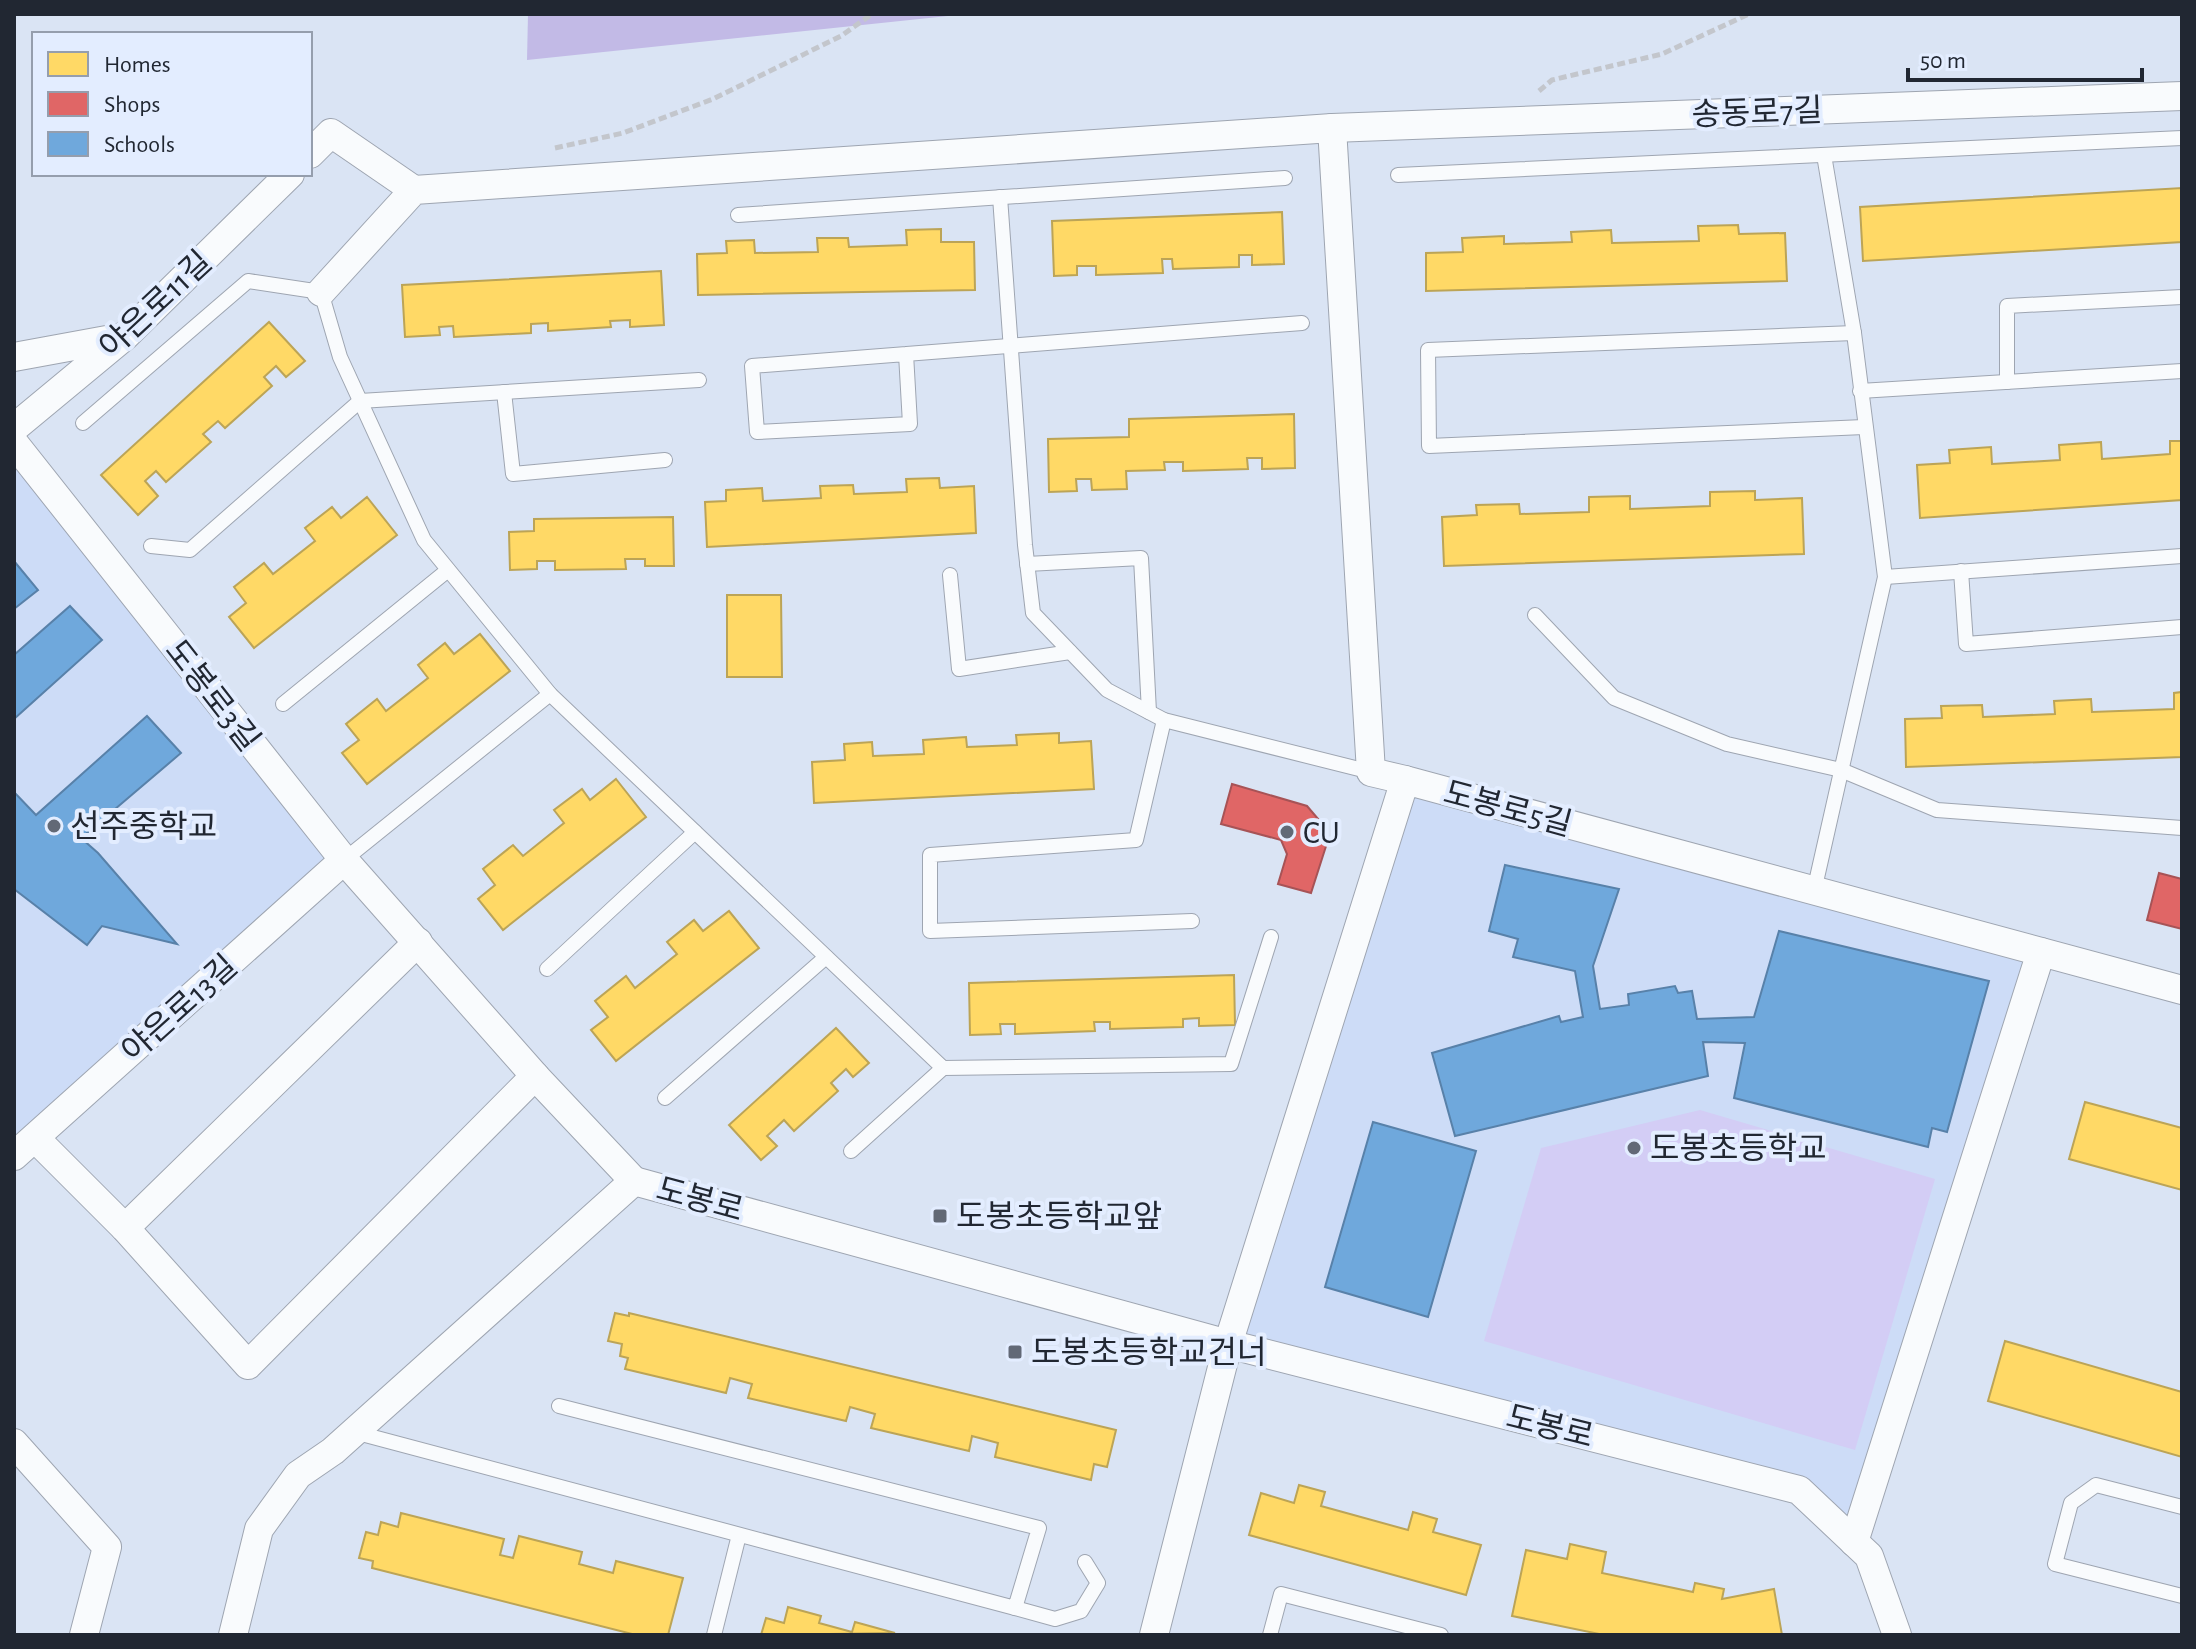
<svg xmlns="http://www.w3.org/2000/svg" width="2196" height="1649" font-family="'Alegreya Sans','Noto Sans KR',sans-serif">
  <rect width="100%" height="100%" fill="#dae4f4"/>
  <g fill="#cddcf7">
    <path d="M14,443L344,860L14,1156Z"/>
    <path d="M1405,780L2041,952L1854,1542L1799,1490L1228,1344Z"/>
  </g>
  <path fill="#d3cdf5" d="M1700,1110L1935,1179L1855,1450L1484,1341L1541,1148Z"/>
  <path fill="#c2bae6" d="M528,14H967L527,60Z"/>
  <g fill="#ffd966" stroke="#bca456" stroke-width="2">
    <path d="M2182,188V242L1863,261L1860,207Z"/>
    <path d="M1282,212L1284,264L1252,265V255H1239V267L1173,269L1172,259H1162L1163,273L1096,275V266H1077V275L1054,276L1052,221Z"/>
    <path d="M1738,225L1739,234L1785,233L1787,281L1426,291V253L1463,252L1462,238L1504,236V244L1572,242L1571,232L1611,230L1612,243L1699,241L1698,226Z"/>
    <path d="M941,229V242H974L975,290L698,295L697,254L727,253L726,241L754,240L755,253L818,252L817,238H848L849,247L907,245L906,230Z"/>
    <path d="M661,271L664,325L630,327V320L610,321L611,327L548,331V323L531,324V333L454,337L453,326L439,327L440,335L405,337L402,285Z"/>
    <path d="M269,322L305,361L286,377L276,366L264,377L272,386L225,428L218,421L203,434L211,442L166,482L156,471L145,481L158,496L138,515L101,475Z"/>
    <path d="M1294,414L1295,468L1262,469V458H1247L1248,469L1183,471V462H1164L1165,470L1126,471L1127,489L1092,490L1091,479H1076L1077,491L1049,492L1048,439L1129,437V419Z"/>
    <path d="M2170,441H2182V500L1920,518L1917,465L1950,463L1949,450L1991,447L1992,464L2060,460L2059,445L2101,442L2102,459L2170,454Z"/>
    <path d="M939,478L940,488L974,486L976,533L707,547L705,502L726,501V490L762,488L763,501L821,498L820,486L853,485L854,494L907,492L906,479Z"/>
    <path d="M1755,491V500L1802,498L1804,554L1444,566L1442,517L1477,515L1476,505L1519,504L1520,514L1589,512V497L1630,496V509L1710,506V492Z"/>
    <path d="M367,497L397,535L254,648L229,617L246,603L234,587L264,563L273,574L315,541L305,528L332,507L341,518Z"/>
    <path d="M673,517L674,566H645V559H625L626,569L555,570V561H537V569L510,570L509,532L534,531V519Z"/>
    <path d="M727,595H781L782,677H727Z"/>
    <path d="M480,634L510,671L367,784L342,753L359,740L346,724L377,699L386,711L428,678L418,665L445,643L454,654Z"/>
    <path d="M2182,692V757L1906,767L1905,719L1942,718L1941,706L1982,705L1983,717L2055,714L2054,701L2091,699L2092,712L2174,709V693Z"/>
    <path d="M1059,733V743L1091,741L1094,789L814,803L812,762L845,760L844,744L872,742L873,756L924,754L923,740L966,737L967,747L1017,745L1016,735Z"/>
    <path d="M616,779L646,817L503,930L478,899L495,885L483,869L513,845L523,856L564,823L554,810L582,789L590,800Z"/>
    <path d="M729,911L759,948L616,1061L591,1030L608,1017L595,1001L626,976L635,988L677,954L667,942L694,920L703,931Z"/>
    <path d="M1234,975L1235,1025L1199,1026V1018L1183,1019V1027L1110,1029V1022H1094L1095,1031L1015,1034V1024H1000L1001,1034L970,1035L969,983Z"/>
    <path d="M836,1028L869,1063L853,1077L846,1069L831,1083L838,1091L794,1131L784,1120L767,1136L777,1146L761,1160L729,1125Z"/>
    <path d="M2085,1102L2182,1128V1190L2069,1159Z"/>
    <path d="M615,1313L629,1316V1313L1116,1430L1107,1467L1094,1464L1091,1480L995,1457L998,1443L972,1436L969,1451L871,1428L875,1414L850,1407L846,1421L748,1398L752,1384L730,1378L726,1393L625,1369L628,1358L620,1356L622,1344L608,1341Z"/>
    <path d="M2005,1341L2182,1392V1457L1988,1401Z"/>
    <path d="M1299,1485L1325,1492L1321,1506L1408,1530L1413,1512L1437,1519L1433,1532L1481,1545L1466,1595L1249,1535L1261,1493L1294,1503Z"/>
    <path d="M401,1513L504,1539L500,1555L513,1558L519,1536L582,1552L579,1564L613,1573L616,1561L683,1578L668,1635H636L372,1568L373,1561L359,1558L366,1532L378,1535L381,1522L398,1527Z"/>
    <path d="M1570,1544L1606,1552L1602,1573L1693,1592L1695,1583L1724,1589L1722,1599L1774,1589L1782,1635H1604L1512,1616L1526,1550L1567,1559Z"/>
    <path d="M788,1607L821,1616L819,1623L852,1632L855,1622L895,1633L761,1635L766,1618L784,1623Z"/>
  </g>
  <g fill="#e06666" stroke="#a75356" stroke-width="2">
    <path d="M1232,784L1307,806L1319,820L1327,843L1311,893L1278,884L1287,854L1281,840L1221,824Z"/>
    <path d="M2159,873L2182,879V929L2147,920Z"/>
  </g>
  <g fill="#6fa8dc" stroke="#5881a9" stroke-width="2">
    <path d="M14,561L38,590L14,609Z"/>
    <path d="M70,606L102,640L14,719V655Z"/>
    <path d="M147,716L181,753L81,838L98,853L177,944L102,926L87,945L14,889V792L36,815Z"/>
    <path d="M1505,865L1619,889L1593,966L1600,1009L1629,1005L1628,994L1675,986L1678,993L1692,991L1697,1019L1754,1017L1779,931L1989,981L1947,1132L1932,1128L1928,1147L1734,1098L1745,1043L1703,1042L1708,1076L1455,1136L1432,1053L1559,1016L1561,1022L1583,1017L1575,971L1513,957L1518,939L1489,931Z"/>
    <path d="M1373,1122L1476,1151L1428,1317L1325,1287Z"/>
  </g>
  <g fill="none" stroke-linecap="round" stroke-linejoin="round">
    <defs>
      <g id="lane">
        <path d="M1398,175L2182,138"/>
        <path d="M1000,197L1025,545L1033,613L1107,690L1164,720L1371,772"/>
        <path d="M738,215L1285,178"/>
        <path d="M1854,333L1428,350L1429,446L1864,427"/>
        <path d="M906,354L910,424L757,432L752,366L1302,323"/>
        <path d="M2007,382V306L2182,297"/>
        <path d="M1860,391L2182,371"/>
        <path d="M504,392L513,474L665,460"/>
        <path d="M83,423L248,281L321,292L340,357L424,540L550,694L943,1068L1231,1064L1271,937"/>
        <path d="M151,546L190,550L360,401L699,380"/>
        <path d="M1027,564L1141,558L1149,712"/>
        <path d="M1961,571L1966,644L2182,627"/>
        <path d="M950,575L959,669L1070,652"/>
        <path d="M1885,577L2182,556"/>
        <path d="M1535,615L1614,698L1727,744L1841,770L1937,810L2182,828"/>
        <path d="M283,704L448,570"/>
        <path d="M1164,720L1136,840L930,855V931L1192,921"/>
        <path d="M344,860L550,694"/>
        <path d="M1814,891L1885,577L1854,333L1824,155"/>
        <path d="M547,969L695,832"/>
        <path d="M665,1098L826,957"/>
        <path d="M851,1151L943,1068"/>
        <path d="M354,1432L1015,1608L1039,1528L559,1406"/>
        <path d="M2182,1507L2096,1485L2071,1503L2055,1564L2182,1596"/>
        <path d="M1015,1608L1055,1619L1081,1611L1098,1583L1085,1562"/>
        <path d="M714,1635L739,1535"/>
        <path d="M1270,1635L1281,1594L1441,1635"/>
      </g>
      <g id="street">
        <path d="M1332,128L1371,772L1405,780"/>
        <path d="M310,154L331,133L414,190"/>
        <path d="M321,292L414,190L1332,128L2182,96"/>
        <path d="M14,357L123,337"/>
        <path d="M14,428L125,336L290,174"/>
        <path d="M14,443L344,860L535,1076L634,1181"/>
        <path d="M35,1138L125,1228L248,1365L535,1076"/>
        <path d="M14,1156L344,860"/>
        <path d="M125,1228L418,942"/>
        <path d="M14,1443L107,1547L84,1635"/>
        <path d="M1854,1542L2041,952"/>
        <path d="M233,1635L259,1529L298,1475L333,1451L634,1181L1228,1344L1799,1490L1869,1556L1897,1635"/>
        <path d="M1154,1635L1228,1344L1405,780L2182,990"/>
      </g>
    </defs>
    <use href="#lane" stroke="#9ea5b1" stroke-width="16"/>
    <use href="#street" stroke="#9ea5b1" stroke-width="30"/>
    <g stroke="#c3c6cc" stroke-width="5" stroke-dasharray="8 4" stroke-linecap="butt">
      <path d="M1539,91L1552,80L1662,54L1749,14"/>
      <path d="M555,148L623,133L713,99L841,36L872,14"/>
    </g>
    <use href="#lane" stroke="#f9fbfd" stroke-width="14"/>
    <use href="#street" stroke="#f9fbfd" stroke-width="28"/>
  </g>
  <g fill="#626976" stroke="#e3edff" stroke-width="3">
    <circle cx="54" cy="826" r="8"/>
    <circle cx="1287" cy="832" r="8"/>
    <circle cx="1634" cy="1148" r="8"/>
    <rect x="932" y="1208" width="16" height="16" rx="4"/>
    <rect x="1007" y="1344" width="16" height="16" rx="4"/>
  </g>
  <g text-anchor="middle" stroke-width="8" stroke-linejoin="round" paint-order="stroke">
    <g font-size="32" fill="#212732" stroke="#e3edff">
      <text transform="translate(1757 112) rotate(-2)" y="11">송동로7길</text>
      <text transform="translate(155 304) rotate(-43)" y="11">야은로11길</text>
      <text transform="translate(213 695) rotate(52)" y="11">도봉로3길</text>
      <text transform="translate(1508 808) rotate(15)" y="11">도봉로5길</text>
      <text transform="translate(179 1008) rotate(-42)" y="11">야은로13길</text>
      <text transform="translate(700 1199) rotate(15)" y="11">도봉로</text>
      <text transform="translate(1550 1426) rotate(14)" y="11">도봉로</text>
    </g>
    <g font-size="32" fill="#212732" stroke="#e3edff" text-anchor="start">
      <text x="70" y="837">선주중학교</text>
      <text x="1303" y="843">CU</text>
      <text x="1650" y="1159">도봉초등학교</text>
      <text x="956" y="1227">도봉초등학교앞</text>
      <text x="1031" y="1363">도봉초등학교건너</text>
    </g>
  </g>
  <rect width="2196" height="1649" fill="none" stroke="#212732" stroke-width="32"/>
  <rect x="32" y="32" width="280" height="144" fill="#e3edff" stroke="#959ead" stroke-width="2"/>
  <rect x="48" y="52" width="40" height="24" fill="#ffd966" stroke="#959ead" stroke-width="2"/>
  <text x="104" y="72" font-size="24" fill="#212732">Homes</text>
  <rect x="48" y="92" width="40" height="24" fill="#e06666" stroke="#959ead" stroke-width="2"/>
  <text x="104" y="112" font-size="24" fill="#212732">Shops</text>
  <rect x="48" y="132" width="40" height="24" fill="#6fa8dc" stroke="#959ead" stroke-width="2"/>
  <text x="104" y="152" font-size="24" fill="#212732">Schools</text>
  <path d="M1908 68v12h234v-12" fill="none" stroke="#212732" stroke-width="4"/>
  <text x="1920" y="68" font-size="24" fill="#212732" stroke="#e3edff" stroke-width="6" paint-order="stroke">50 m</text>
</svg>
